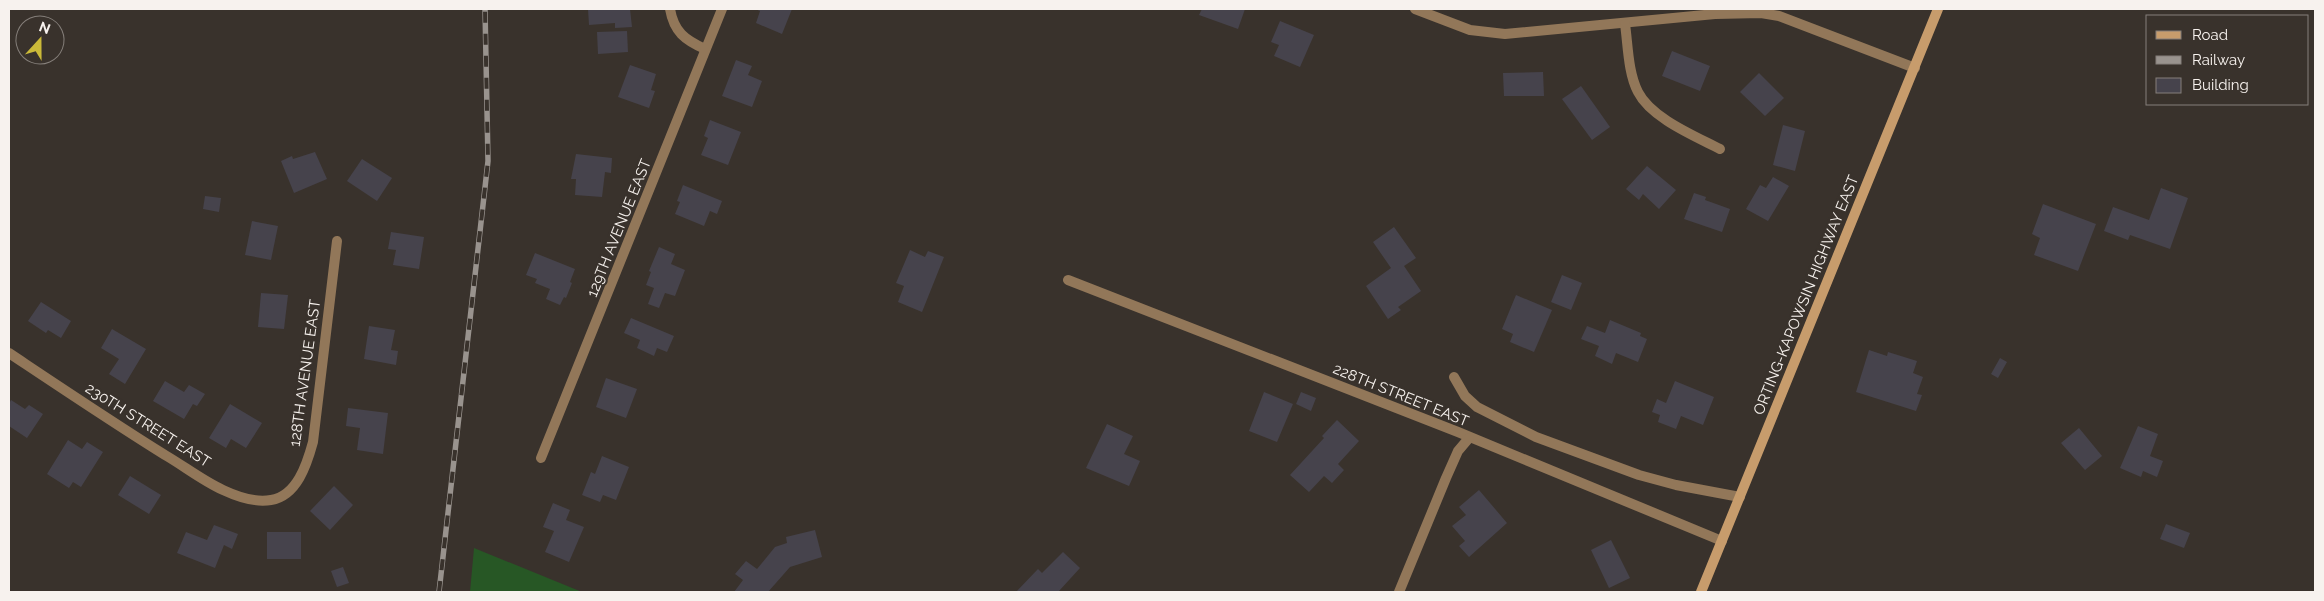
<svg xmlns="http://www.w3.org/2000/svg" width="2324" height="601" font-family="Raleway,sans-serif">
  <rect width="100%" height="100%" fill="#39322c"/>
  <path fill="#275725" d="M474,548L582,592H470Z"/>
  <g fill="#46434c">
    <path d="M588,9H630L632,27L615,28V23L589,25Z"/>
    <path d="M755,9H792L782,34L756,23L760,11Z"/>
    <path d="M1202,9H1245L1238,29L1199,15Z"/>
    <path d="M1280,21L1314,35L1300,67L1274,56L1279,45L1271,42Z"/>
    <path d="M627,31L628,52L598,54L597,32Z"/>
    <path d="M1672,51L1710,66L1700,91L1662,76Z"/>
    <path d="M736,60L752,66L748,75L762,81L752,107L722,96Z"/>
    <path d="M630,65L656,74L651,90L655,91L649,108L618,97Z"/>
    <path d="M1543,72L1544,96H1504L1503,73Z"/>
    <path d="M1759,73L1784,98L1765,116L1740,92Z"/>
    <path d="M1581,86L1610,127L1592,140L1562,99Z"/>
    <path d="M710,120L741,132L728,165L701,155L708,138L704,136Z"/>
    <path d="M1783,125L1805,131L1795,171L1773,165Z"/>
    <path d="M315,152L327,179L294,193L281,161L292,156L293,159Z"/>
    <path d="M576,154L612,158L611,173L605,172L602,197L575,195L576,179H571Z"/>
    <path d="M362,159L392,178L377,201L347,181Z"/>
    <path d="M1647,166L1676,190L1659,209L1643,194L1639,200L1626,189Z"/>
    <path d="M1773,177L1789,186L1768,221L1746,209L1760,185L1766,188Z"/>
    <path d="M683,185L722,201L717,214L710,211L704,226L675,214L680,202L677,201Z"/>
    <path d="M2161,188L2188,198L2170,249L2130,235L2128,240L2104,231L2113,207L2149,220Z"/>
    <path d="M1694,193L1706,197L1705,200L1730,209L1722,232L1684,219Z"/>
    <path d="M205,196L221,198L219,212L203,209Z"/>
    <path d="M2043,204L2096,224L2078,271L2034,255L2040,238L2032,234Z"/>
    <path d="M252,221L278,226L271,260L245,255Z"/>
    <path d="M1394,227L1416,258L1404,266L1421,291L1398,307L1401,310L1388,319L1366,286L1391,268L1373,242Z"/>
    <path d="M391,232L424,237L419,269L393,265L396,250L388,249Z"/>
    <path d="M659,247L675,254L671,264L685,270L675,296L665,293L659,308L648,304L654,288L646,285L651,272L649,271Z"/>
    <path d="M910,250L925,257L928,251L944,257L922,312L898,302L904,286L896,283Z"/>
    <path d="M535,253L575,269L570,282L572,283L566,298L564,297L560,305L546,299L550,289L535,283L537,279L526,275Z"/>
    <path d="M1562,275L1582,283L1571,310L1551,302Z"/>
    <path d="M261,293L288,295L284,329L258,327Z"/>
    <path d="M1516,295L1552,310L1534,352L1510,342L1513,334L1502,329Z"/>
    <path d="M41,302L71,321L61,338L48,330L46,333L28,321Z"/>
    <path d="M631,318L674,336L667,352L657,348L654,356L637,348L640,340L624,333Z"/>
    <path d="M1610,320L1641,333L1640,336L1647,339L1638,362L1616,353L1612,364L1595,356L1599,346L1581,339L1587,326L1605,333Z"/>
    <path d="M369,326L395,330L391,350L398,351L396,365L364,359Z"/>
    <path d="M112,329L146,349L125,384L109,374L119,359L101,348Z"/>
    <path d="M1869,350L1887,356L1888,352L1917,361L1913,373L1923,377L1917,394L1922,395L1916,411L1856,392Z"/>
    <path d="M2000,358L2007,362L1998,378L1991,374Z"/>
    <path d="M606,378L637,389L626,418L596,407Z"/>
    <path d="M165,381L184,392L189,385L205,394L197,406L193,404L184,419L153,401Z"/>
    <path d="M1675,381L1714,397L1703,425L1681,416L1676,429L1658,422L1660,415L1652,412L1657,399L1666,403Z"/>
    <path d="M1264,392L1293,404L1277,442L1249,431Z"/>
    <path d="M1301,392L1316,398L1311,411L1296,404Z"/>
    <path d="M11,400L25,409L29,405L43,414L27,438L9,426V404Z"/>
    <path d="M230,404L262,423L246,448L231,439L226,448L209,438Z"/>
    <path d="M348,408L388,413L383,454L357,450L360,428L346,426Z"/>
    <path d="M1337,420L1359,441L1338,464L1344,470L1332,483L1324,476L1309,492L1290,475L1324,438L1322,436Z"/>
    <path d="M1107,424L1133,436L1124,454L1140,461L1129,486L1086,468Z"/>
    <path d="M2138,426L2158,434L2150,456L2163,461L2157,477L2143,471L2141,477L2120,468Z"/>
    <path d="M2079,428L2102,456L2085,470L2061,443Z"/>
    <path d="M68,440L82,449L87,442L103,452L81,487L73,482L69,488L47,474Z"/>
    <path d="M602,456L629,467L616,500L603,495L600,502L582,495L591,472L595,474Z"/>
    <path d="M130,476L161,495L149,514L118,495Z"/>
    <path d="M334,486L353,505L330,530L310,511Z"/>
    <path d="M1479,490L1507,523L1469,557L1459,546L1465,541L1452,526L1466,515L1459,507Z"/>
    <path d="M553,503L570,510L566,520L584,527L569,562L545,552L554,531L543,527Z"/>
    <path d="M2166,524L2190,533L2184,548L2160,539Z"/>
    <path d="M214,525L238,534L232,549L224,545L215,568L177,553L186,532L207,540Z"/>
    <path d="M815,530L822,557L790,567L768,592H734L743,580L735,574L746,561L757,569L775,547L787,543L786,537Z"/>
    <rect x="267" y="532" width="34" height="27"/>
    <path d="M1611,540L1630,578L1609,588L1591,550Z"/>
    <path d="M1063,552L1080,568L1059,591L1061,592H1016L1038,569L1042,573Z"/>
    <path d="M343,567L349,583L337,587L331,571Z"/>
  </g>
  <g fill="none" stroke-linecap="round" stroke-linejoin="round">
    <g stroke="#927759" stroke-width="10">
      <path d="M670,9C674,32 685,40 705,49"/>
      <path d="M1415,9L1470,30L1505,34L1715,14L1761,13L1779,16L1915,68"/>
      <path d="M1625,24C1628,45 1628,73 1638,92C1651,118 1695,136 1720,149"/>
      <path d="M1068,280L1458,432L1722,541"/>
      <path d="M9,353C60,387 112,422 165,455C184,466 203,481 223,490C238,497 255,503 271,500C297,496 307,464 313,442L337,241"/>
      <path d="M1454,377L1465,396L1477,407L1536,437L1639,475L1676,485L1740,497"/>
      <path d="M541,458L722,9"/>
      <path d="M1399,592L1446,478L1458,451L1469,438"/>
    </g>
    <path stroke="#c79c6c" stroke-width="10" d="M1701,592L1938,9"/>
    <defs>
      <path id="rail" d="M439,592L488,161L485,9"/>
    </defs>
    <use href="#rail" stroke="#99938e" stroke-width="5.5"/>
    <use href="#rail" stroke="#39322c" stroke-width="4" stroke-dasharray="11" stroke-linecap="butt"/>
  </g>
  <g text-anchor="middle" stroke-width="4.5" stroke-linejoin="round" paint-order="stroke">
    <g font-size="15" fill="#f7f2ee" stroke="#39322c">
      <text transform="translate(619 228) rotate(-68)" y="5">129TH AVENUE EAST</text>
      <text transform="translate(1806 295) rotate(-68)" y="5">ORTING-KAPOWSIN HIGHWAY EAST</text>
      <text transform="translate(305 373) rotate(-82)" y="5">128TH AVENUE EAST</text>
      <text transform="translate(1401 395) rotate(22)" y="5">228TH STREET EAST</text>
      <text transform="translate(148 425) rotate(32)" y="5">230TH STREET EAST</text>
    </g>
  </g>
  <rect width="2324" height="601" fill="none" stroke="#f7f2ee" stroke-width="20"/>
  <rect x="2146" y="15" width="162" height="90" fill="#39322c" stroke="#857f7a"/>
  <rect x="2156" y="31" width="25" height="8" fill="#c79c6c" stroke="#857f7a"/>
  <text x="2192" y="40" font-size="15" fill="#f7f2ee">Road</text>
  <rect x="2156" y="56" width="25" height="8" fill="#99938e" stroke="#857f7a"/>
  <text x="2192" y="65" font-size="15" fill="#f7f2ee">Railway</text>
  <rect x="2156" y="78" width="25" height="15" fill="#46434c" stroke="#857f7a"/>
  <text x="2192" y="90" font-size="15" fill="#f7f2ee">Building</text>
  <g transform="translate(40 40) rotate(21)"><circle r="24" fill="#39322c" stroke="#857f7a"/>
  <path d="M0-4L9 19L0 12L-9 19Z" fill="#cbba39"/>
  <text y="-8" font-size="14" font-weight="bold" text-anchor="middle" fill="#f7f2ee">N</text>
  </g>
</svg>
